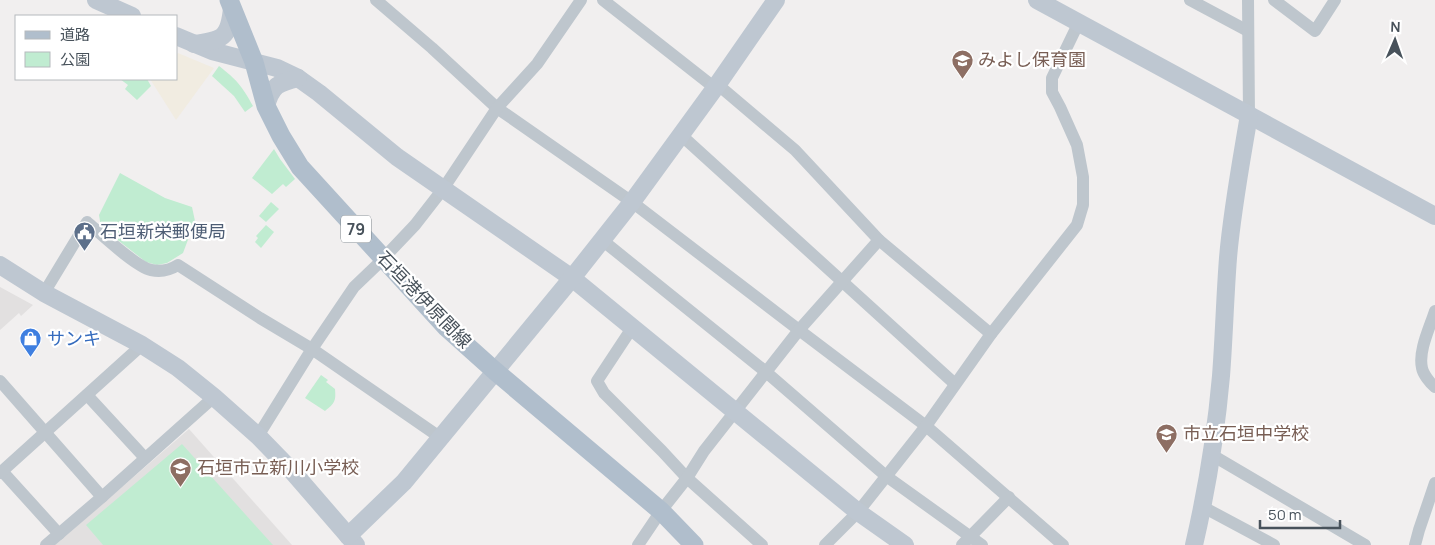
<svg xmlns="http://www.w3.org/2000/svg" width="1435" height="545" font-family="Manrope,'Noto Sans JP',sans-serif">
  <rect width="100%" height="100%" fill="#f1efef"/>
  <g fill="#e2e0e0">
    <path d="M0,287L33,305L21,316L19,313L0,330Z"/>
    <path d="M189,429L292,545H55Z"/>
  </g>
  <g fill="#c0ecd1">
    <path d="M219,66C237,80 242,86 253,106L245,112L234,96L212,76Z"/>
    <path d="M120,79H147L151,86L137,100L125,89L128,85Z"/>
    <path d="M274,149L280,159L295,179L286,187L283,184L272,194L252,178Z"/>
    <path d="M120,173L165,198L192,207L195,221L183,253L167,263L157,265L146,262L101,227L99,215Z"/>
    <path d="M271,202L279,209L266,222L259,216Z"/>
    <path d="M266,225L274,232L261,248L255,242L258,238L256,236Z"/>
    <path d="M321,375L328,380L326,382L335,389C336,401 335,403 325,411L305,398Z"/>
    <path d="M182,444L273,545H103L86,525Z"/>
  </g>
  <path fill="#f1ece1" d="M178,53L214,68L176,120L150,79H176V55Z"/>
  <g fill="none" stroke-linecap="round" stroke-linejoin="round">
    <g stroke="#bec6cd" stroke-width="12">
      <path d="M376,0L432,48L497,108L632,202L799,330L926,426L1063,545"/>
      <path d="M603,0L715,88"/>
      <path d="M1190,0L1248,31"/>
      <path d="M1248,0L1249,115"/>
      <path d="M1274,0L1315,31L1335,0"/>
      <path d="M717,84L795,150L879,240L991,334"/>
      <path d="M681,135L955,384"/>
      <path d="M602,240L766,372L886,476L982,545"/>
      <path d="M44,293L87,222C101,234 136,267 151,270C160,272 170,270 178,265L260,318L312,349L441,438"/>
      <path d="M1435,311C1430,327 1418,351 1422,368C1423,374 1430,383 1435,387"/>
      <path d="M632,328L597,381L604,393L662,451L687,478L762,545"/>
      <path d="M0,381L102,497"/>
      <path d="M87,395L145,458"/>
      <path d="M258,436L312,349L354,287L378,264L415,225L443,189L497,108L537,64L581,0"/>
      <path d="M1212,455L1365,545"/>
      <path d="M2,471L59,534"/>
      <path d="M0,473L142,345"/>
      <path d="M1203,507L1274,545"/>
      <path d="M46,545L102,497L214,397"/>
      <path d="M638,545L661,511L687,478L704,451L799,330L879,240"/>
      <path d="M825,545L858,512L926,426L991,334L1077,225L1083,205V177L1077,145L1060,107L1052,92V78L1079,22"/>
      <path d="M962,545L1009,497"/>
      <path d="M1415,545L1419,530L1435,483"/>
    </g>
    <g stroke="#bec7d1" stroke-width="18">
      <path d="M96,0L132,16"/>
      <path d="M1037,0L1435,216"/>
      <path d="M176,36L212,51L277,68L298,78L319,93L397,157L572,278L858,512L905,545"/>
      <path d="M194,44C222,40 229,39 232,8"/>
      <path d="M266,106C272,85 278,83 298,78"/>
      <path d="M0,265L44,293L142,345L178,368L214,397L258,436L292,471L356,545"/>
      <path d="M348,536L404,482L572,278L632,202L715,88L776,0"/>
      <path d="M1194,545C1207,489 1216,433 1221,376C1224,337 1225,297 1228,258C1232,210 1241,163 1249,115"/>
    </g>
    <path stroke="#b0becc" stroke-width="19" d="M229,0L254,62L266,106L281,136L300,167L447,328L495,371L661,511L694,545"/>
  </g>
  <defs>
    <symbol id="school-pin" viewBox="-11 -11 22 30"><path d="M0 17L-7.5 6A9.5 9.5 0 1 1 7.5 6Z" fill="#8d6e63" stroke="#fff"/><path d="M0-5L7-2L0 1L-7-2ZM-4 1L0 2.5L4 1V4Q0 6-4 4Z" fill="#fff"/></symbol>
    <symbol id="civic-pin" viewBox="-11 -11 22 30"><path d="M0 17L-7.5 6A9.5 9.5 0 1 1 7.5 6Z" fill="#5c6f8a" stroke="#fff"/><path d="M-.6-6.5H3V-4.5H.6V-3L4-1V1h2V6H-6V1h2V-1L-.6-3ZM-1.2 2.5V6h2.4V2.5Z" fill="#fff"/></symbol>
    <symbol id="shop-pin" viewBox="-11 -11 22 30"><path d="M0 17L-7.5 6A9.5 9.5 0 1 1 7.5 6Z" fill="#3f7fe0" stroke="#fff"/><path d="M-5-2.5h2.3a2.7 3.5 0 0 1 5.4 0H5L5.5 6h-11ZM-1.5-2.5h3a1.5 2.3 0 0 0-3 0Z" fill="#fff"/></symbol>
  </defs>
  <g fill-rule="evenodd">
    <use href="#school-pin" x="950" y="48" width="25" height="34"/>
    <use href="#civic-pin" x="72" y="220" width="25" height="34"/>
    <use href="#shop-pin" x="18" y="326" width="25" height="34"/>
    <use href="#school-pin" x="1154" y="422" width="25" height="34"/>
    <use href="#school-pin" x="168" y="456" width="25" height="34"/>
  </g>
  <g text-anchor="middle" stroke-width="4.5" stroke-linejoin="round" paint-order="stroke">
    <rect fill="#fff" stroke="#7f868c" stroke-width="1" x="341" y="215.5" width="30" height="27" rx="4"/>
    <g font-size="16" font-weight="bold" fill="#48525b">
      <text x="356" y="235">79</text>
    </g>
    <g font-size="18" fill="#785e54" stroke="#fff" text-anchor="start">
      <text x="978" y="66">みよし保育園</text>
      <text x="1183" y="440">市立石垣中学校</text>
      <text x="197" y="474">石垣市立新川小学校</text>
    </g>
    <g font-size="18" fill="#4e5e75" stroke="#fff" text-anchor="start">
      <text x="100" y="238">石垣新栄郵便局</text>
    </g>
    <g font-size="18" fill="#48525b" stroke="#fff">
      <text transform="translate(424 300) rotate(46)" y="6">石垣港伊原間線</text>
    </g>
    <g font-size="18" fill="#366cbe" stroke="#fff" text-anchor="start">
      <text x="47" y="345">サンキ</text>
    </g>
  </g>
  <rect x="15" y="15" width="162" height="65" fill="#ffffff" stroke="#b6babd"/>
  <rect x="25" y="31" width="25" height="8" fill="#b0becc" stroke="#b6babd"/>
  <text x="60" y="40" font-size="15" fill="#48525b">道路</text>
  <rect x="25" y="52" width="25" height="15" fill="#c0ecd1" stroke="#b6babd"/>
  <text x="60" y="65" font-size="15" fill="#48525b">公園</text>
  <g transform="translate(1395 40) rotate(2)" stroke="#ffffff" stroke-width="4" paint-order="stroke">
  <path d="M0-4L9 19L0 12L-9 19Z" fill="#48525b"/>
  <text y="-8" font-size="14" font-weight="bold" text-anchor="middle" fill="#48525b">N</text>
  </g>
  <path d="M1260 520v8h80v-8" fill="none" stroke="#48525b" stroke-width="2.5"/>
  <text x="1268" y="520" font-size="15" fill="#48525b" stroke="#ffffff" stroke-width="4" paint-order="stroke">50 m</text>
</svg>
